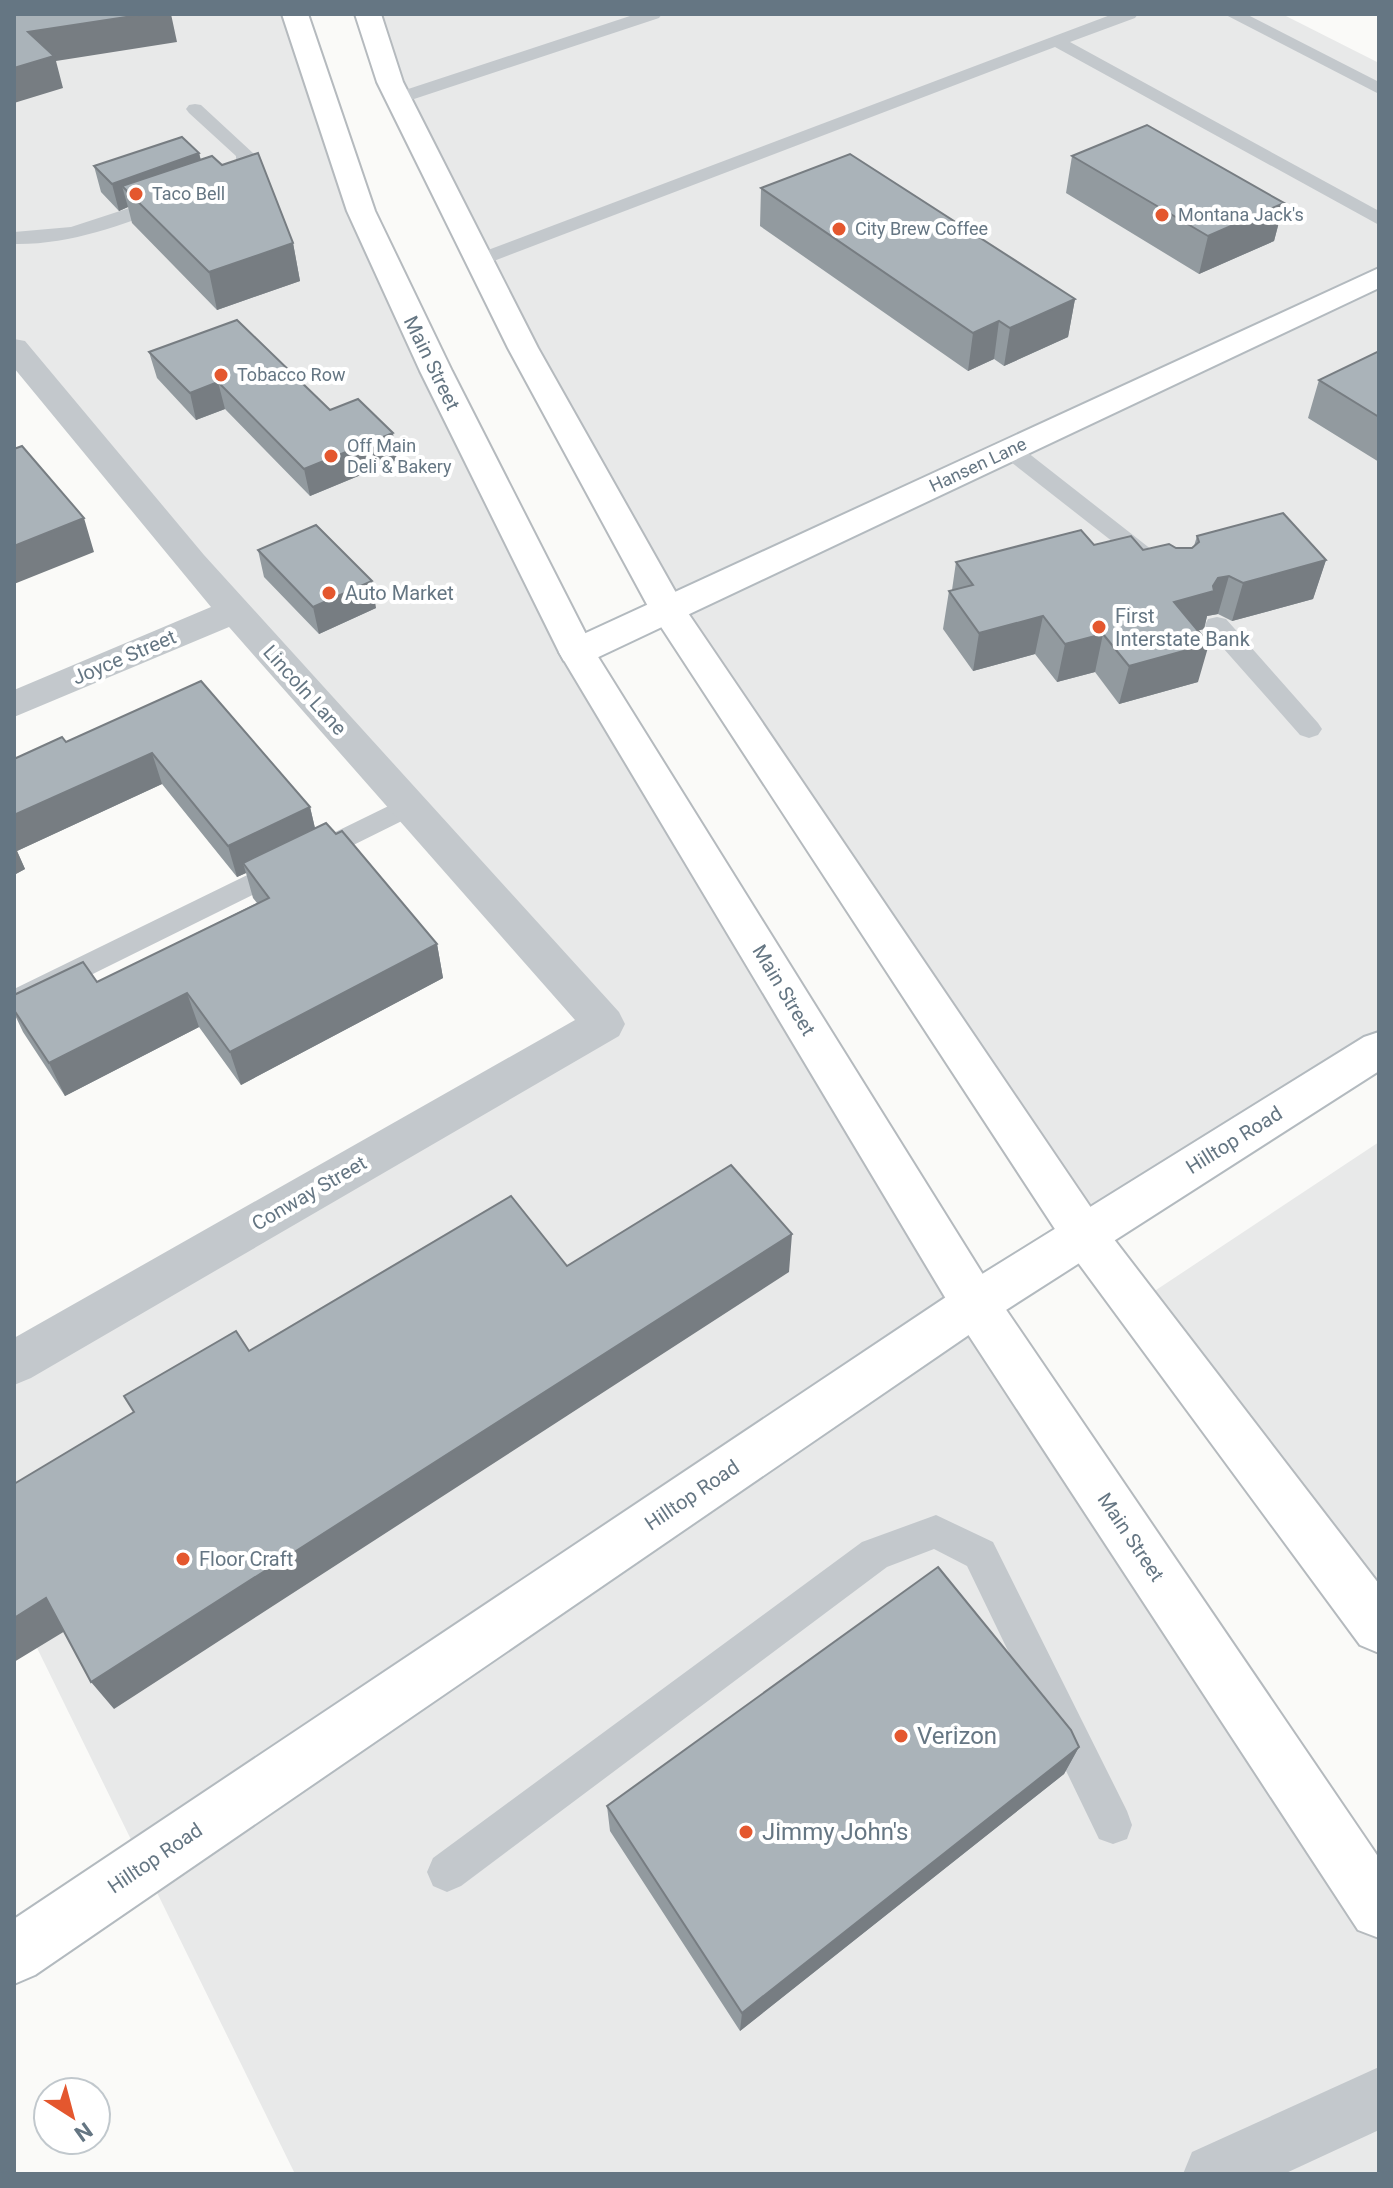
<svg xmlns="http://www.w3.org/2000/svg" width="1393" height="2188" font-family="Roboto,sans-serif">
	<style>
		.built { fill: #e8e9e9 }
		.lines { fill: none; stroke-linecap: round; stroke-linejoin: round }
		.secondary-casing { stroke: #b3babf; stroke-width: 4 }
		.primary-casing { stroke: #b5babe; stroke-width: 4 }
		.lane { fill: #c3c8cc; fill-rule: evenodd }
		.street { fill: #c3c8cc; fill-rule: evenodd }
		.secondary { fill: #fff; fill-rule: evenodd }
		.primary { fill: #fff; fill-rule: evenodd }
		.wall { fill: #929a9f }
		.shaded-wall { fill: #777d82 }
		.building { fill: #aab3b9; stroke: #777d82; stroke-width: 2 }
		.poi-dot { fill: #e4572e; stroke: #fff; stroke-width: 3 }
		.labels { text-anchor: middle; stroke-width: 8; stroke-linejoin: round; paint-order: stroke }
		.far-poi-label { font-size: 18px; fill: #657683; stroke: #fff; text-anchor: start }
		.far-street-label { font-size: 18px; fill: #657683; stroke: #fff }
		.street-label { font-size: 20px; fill: #657683; stroke: #fff }
		.poi-label { font-size: 20px; fill: #657683; stroke: #fff; text-anchor: start }
		.near-poi-label { font-size: 24px; fill: #657683; stroke: #fff; text-anchor: start }
	</style>
	<rect width="100%" height="100%" fill="#fafaf8"/>
	<path class="built" d="M14 14H295L362 211 577 652 1379 1909V2174H295L14 1601V1363L604 1024 14 362Z
		M370 14H1282L1379 63V1049L1084 1235 668 610 523 348Z
		M1379 1142V1627L1135 1304Z"/>
	<g class="lines">
		<g class="secondary-casing">
			<path id="secondary" d="M1379 268V288L590 661 577 664 564 661 559 652 564 643Z
				M1379 1032V1071L992 1319 35 1975 14 1984V1919L958 1289 1364 1037Z"/>
		</g>
		<g class="primary-casing">
			<path id="primary" d="M282 14H308L375 211 452 371 595 652 992 1289 1379 1858V1938L1358 1930 958 1319 559 652 420 371 347 211Z
				M355 14H381L403 82 538 348 684 607 1100 1221 1379 1584V1653L1360 1645 1068 1249 650 610 508 348 377 82Z"/>
		</g>
		<path class="lane" d="M636 14H662L659 18 405 102H393L390 98 393 94Z
			M1113 14H1138L1135 18 1070 42 1379 211V225L1055 47 486 264 479 266 469 260 472 256Z
			M1224 14H1246L1379 82V94Z
			M195 104 201 105 254 154 253 170 219 190 209 184 236 164V156L189 113 186 109 189 105Z
			M166 196 176 202 173 206C121 225 70 245 14 244V232L71 227Z
			M1010 443 1018 445 1161 557 1165 562 1161 567H1145L1002 455 999 450Z
			M1217 617 1226 619 1318 723 1322 729 1318 735 1309 738 1300 735 1208 631 1205 625 1208 619Z
			M409 796 418 799 422 806 418 813 14 1013V989Z
			M936 1515 993 1542 1127 1811 1132 1825 1127 1839 1113 1844 1099 1839 967 1566 934 1549 887 1567 461 1886 447 1892 433 1886 427 1872 433 1858 862 1542Z"/>
		<path class="street" d="M14 339 25 341 204 555 619 1012 625 1024 619 1036 31 1378 14 1385V1338L575 1020 229 627 14 717V690L211 607 14 368Z
			M1379 2067V2130L1284 2174H1183L1192 2152Z"/>
		<use href="#secondary" class="secondary"/>
		<use href="#primary" class="primary"/>
	</g>
	<path class="wall" d="M199 153 201 160 293 243 300 281 217 310 132 223 128 207 119 211 101 192 94 166Z
		M1072 156 1284 203 1274 241 1199 274 1066 193Z
		M761 188 1075 299 1068 337 1004 366 994 359 968 371 760 226Z
		M149 352 397 460 310 496 225 409 196 420 157 378Z
		M1379 353V462L1308 418 1319 380Z
		M1197 536 1326 560 1313 599 1232 621 1218 614 1207 616 1204 629 1198 630V682L1119 704 1095 672 1057 682 1035 654 973 671 943 629 949 591 952 590 956 562 1094 545 1143 550 1192 548 1194 546Z
		M258 550 376 608 319 634 264 577Z
		M201 681 310 807 315 828 437 944 443 978 241 1085 199 1027 65 1096 23 1032 14 1013V995L97 982 257 903 253 898 246 873 237 877 162 784 17 851 25 869 14 875V759L66 742Z
		M1079 1747 1064 1774 740 2031 610 1831 607 1806Z"/>
	<path class="shaded-wall" d="M146 14H171L177 42 56 61 63 88 14 103V68L28 32Z
		M199 153 205 179 122 186 128 207 119 211 112 184Z
		M1284 203 1274 241 1199 274 1208 236Z
		M293 243 300 281 217 310 209 272Z
		M1075 299 1068 337 1004 366 1010 328Z
		M999 321 994 359 968 371 973 333Z
		M218 382 225 409 196 420 190 393Z
		M393 433 397 460 310 496 304 469Z
		M84 518 94 552 14 584V546Z
		M1326 560 1313 599 1232 621 1243 583Z
		M1229 576 1218 614 1207 616 1204 629 1164 640 1174 602 1213 586 1218 578Z
		M372 581 376 608 319 634 313 607Z
		M1043 616 1035 654 973 671 979 633Z
		M1103 634 1095 672 1057 682 1065 644Z
		M1209 644 1198 682 1119 704 1129 666Z
		M152 753 162 784 17 851 25 869 14 875V815Z
		M310 807 317 837 243 863 246 873 237 877 228 846Z
		M437 944 443 978 241 1085 230 1052Z
		M187 993 199 1027 65 1096 49 1063Z
		M792 1234 789 1272 114 1709 91 1682Z
		M46 1598 70 1628 14 1662V1618Z
		M1079 1747 1064 1774 740 2031 742 2013Z"/>
	<path class="building" d="M14 14H146L28 32 54 56 14 68Z
		M1147 125 1284 203 1208 236 1072 156Z
		M182 137 199 153 112 184 94 166Z
		M258 153 293 243 209 272 122 186 212 156 222 165Z
		M850 154 1075 299 1010 328 999 321 973 333 761 188Z
		M237 320 330 410 358 399 393 433 304 469 218 382 190 393 149 352Z
		M1377 352 1379 353V417L1319 380Z
		M22 446 84 518 14 546V449Z
		M1283 513 1326 560 1243 583 1229 576 1218 578 1213 586 1214 591 1174 602 1209 644 1129 666 1103 634 1065 644 1043 616 979 633 949 591 973 585 956 562 1081 530 1094 545 1131 536 1143 550 1169 544 1176 548H1192L1199 542 1197 536Z
		M316 525 372 581 313 607 258 550Z
		M201 681 310 807 228 846 152 753 14 815V759L62 737 66 742Z
		M326 823 336 834 342 831 437 944 230 1052 187 993 49 1063 14 1010V995L83 962 97 982 269 898 243 863Z
		M731 1165 792 1234 91 1682 46 1598 14 1618V1484L134 1412 124 1396 236 1331 249 1351 511 1196 567 1266Z
		M938 1567 1071 1730 1079 1747 742 2013 607 1806Z"/>
	<g class="poi-dot">
		<circle cx="136" cy="194" r="8"/>
		<circle cx="1162" cy="215" r="8"/>
		<circle cx="839" cy="229" r="8"/>
		<circle cx="221" cy="375" r="8"/>
		<circle cx="331" cy="456" r="8"/>
		<circle cx="329" cy="593" r="8"/>
		<circle cx="1099" cy="627" r="8"/>
		<circle cx="183" cy="1559" r="8"/>
		<circle cx="901" cy="1736" r="8"/>
		<circle cx="746" cy="1832" r="8"/>
	</g>
	<g class="labels">
		<g class="far-poi-label">
			<text x="152" y="200">Taco Bell</text>
			<text x="1178" y="221">Montana Jack's</text>
			<text x="855" y="235">City Brew Coffee</text>
			<text x="237" y="381">Tobacco Row</text>
			<text x="347" y="452">Off Main<tspan x="347" dy="21">Deli &amp; Bakery</tspan></text>
		</g>
		<g class="far-street-label">
			<text transform="translate(978 465) rotate(-25)" y="6">Hansen Lane</text>
		</g>
		<g class="street-label">
			<text transform="translate(432 363) rotate(64)" y="7">Main Street</text>
			<text transform="translate(124 657) rotate(-23)" y="7">Joyce Street</text>
			<text transform="translate(305 690) rotate(48)" y="7">Lincoln Lane</text>
			<text transform="translate(784 990) rotate(59)" y="7">Main Street</text>
			<text transform="translate(1234 1140) rotate(-32)" y="7">Hilltop Road</text>
			<text transform="translate(309 1193) rotate(-30)" y="7">Conway Street</text>
			<text transform="translate(692 1495) rotate(-34)" y="7">Hilltop Road</text>
			<text transform="translate(1131 1537) rotate(56)" y="7">Main Street</text>
			<text transform="translate(155 1858) rotate(-34)" y="7">Hilltop Road</text>
		</g>
		<g class="poi-label">
			<text x="345" y="600">Auto Market</text>
			<text x="1115" y="623">First<tspan x="1115" dy="23">Interstate Bank</tspan></text>
			<text x="199" y="1566">Floor Craft</text>
		</g>
		<g class="near-poi-label">
			<text x="917" y="1744">Verizon</text>
			<text x="762" y="1840">Jimmy John's</text>
		</g>
	</g>
	<rect width="1393" height="2188" fill="none" stroke="#657683" stroke-width="32"/>
	<g transform="translate(72 2116) rotate(144)"><circle r="38" fill="#ffffff" stroke="#c1c8cd" stroke-width="2"/>
	<path d="M0-6L14 30L0 20L-14 30Z" fill="#e4572e"/>
	<text y="-12" font-size="22" font-weight="bold" text-anchor="middle" fill="#657683">N</text>
	</g>
</svg>
